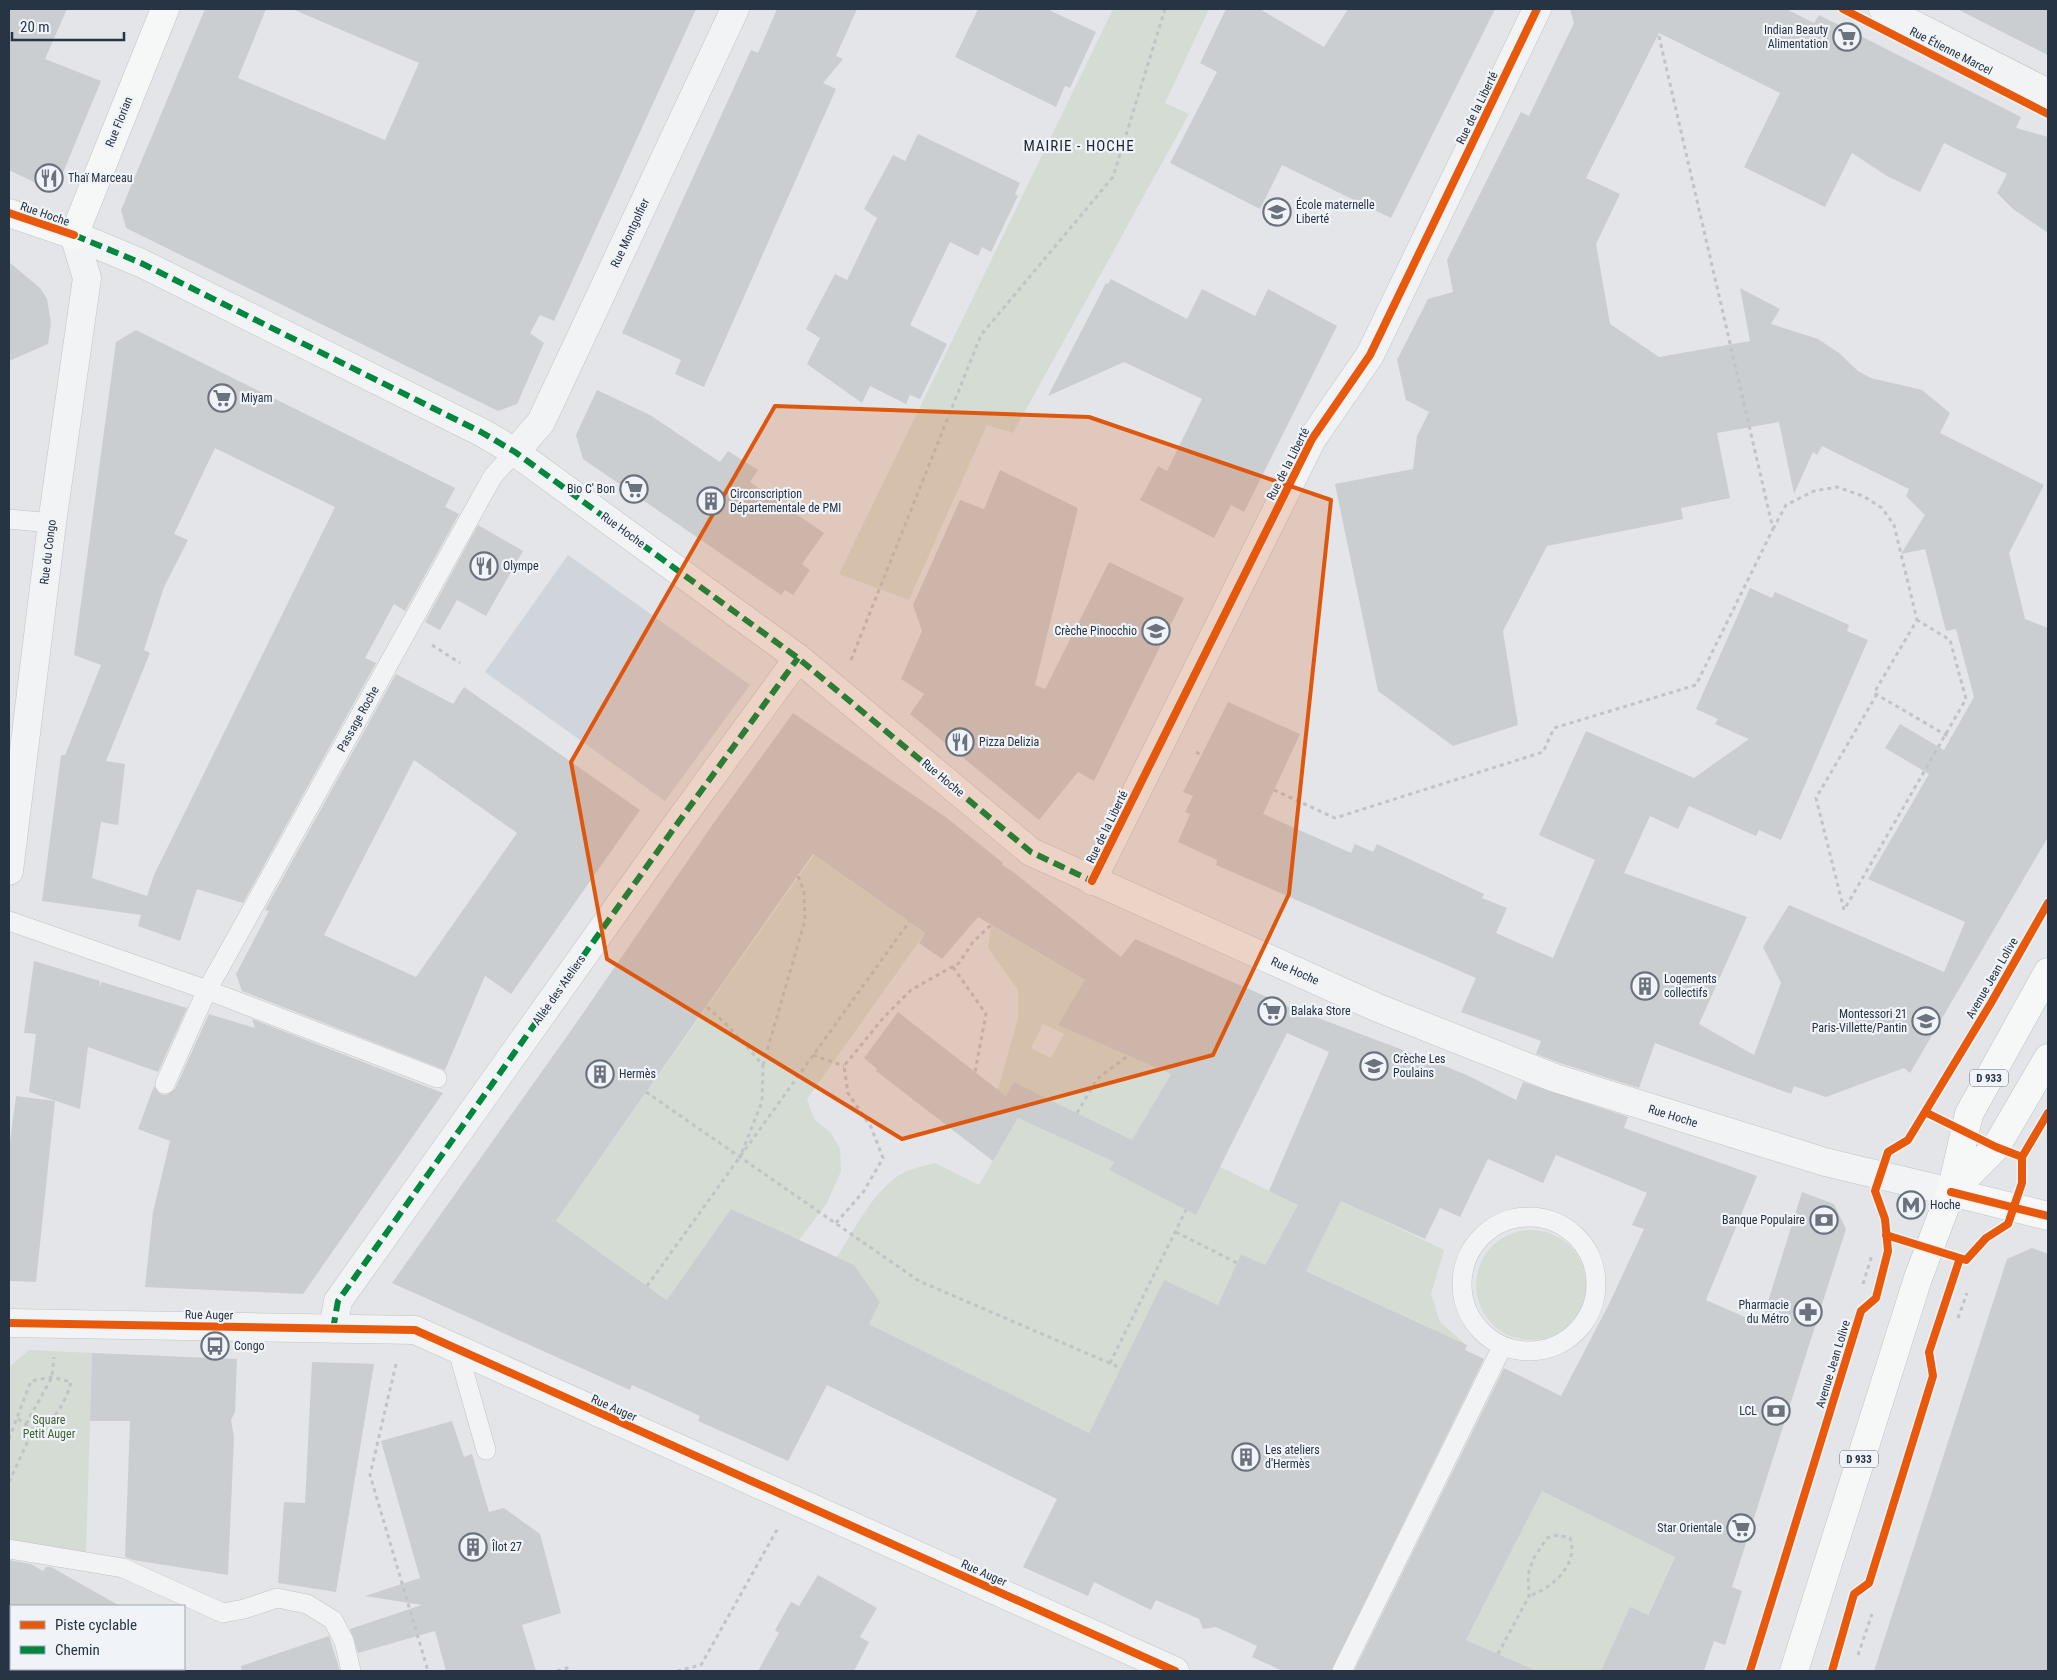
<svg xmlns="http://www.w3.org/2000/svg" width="2057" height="1680" font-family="'Roboto Condensed',sans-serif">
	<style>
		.built { fill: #d0d5dc }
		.green { fill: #d4dcd3; fill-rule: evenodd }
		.building { fill: #cbced1; fill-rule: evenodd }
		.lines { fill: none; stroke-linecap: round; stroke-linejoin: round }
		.lane-casing { stroke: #c1c3c6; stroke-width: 20 }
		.street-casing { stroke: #c1c3c6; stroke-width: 29 }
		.secondary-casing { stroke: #c1c3c6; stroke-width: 29 }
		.primary-casing { stroke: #bec2c6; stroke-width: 29 }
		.path { stroke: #c1c4c7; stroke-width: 3; stroke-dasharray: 4 4; stroke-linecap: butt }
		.lane { stroke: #f2f3f4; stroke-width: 19 }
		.street { stroke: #f2f3f4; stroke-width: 28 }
		.secondary { stroke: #f6f7f7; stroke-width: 28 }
		.primary { stroke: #f6f7f7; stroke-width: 28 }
		.quiet { stroke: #00873e; stroke-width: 6; stroke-dasharray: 12 6; stroke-linecap: butt }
		.cycleway-casing { stroke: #f0f4f8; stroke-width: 11 }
		.cycleway { stroke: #e8590c; stroke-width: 8 }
		.marked { fill: #de570f; fill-opacity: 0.2; stroke: #de570f; stroke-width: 4; stroke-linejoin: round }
		.labels { text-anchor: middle; stroke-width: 4.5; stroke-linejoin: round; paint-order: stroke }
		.shield { fill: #f0f4f8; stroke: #636e7a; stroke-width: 1 }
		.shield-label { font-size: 11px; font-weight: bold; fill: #273444 }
		.poi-label { font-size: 12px; fill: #273444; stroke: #f0f4f8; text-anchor: start }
		.street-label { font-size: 12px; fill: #273444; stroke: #f0f4f8 }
		.park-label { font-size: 12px; fill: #406133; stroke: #f0f4f8 }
		.quarter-label { font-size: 15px; letter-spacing: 1px; fill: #192534; stroke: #f0f4f8 }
	</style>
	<rect width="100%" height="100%" fill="#e3e5e8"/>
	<path class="built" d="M568 555 750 685 665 801 485 672Z"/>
	<path class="green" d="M1113 9H1209L1165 103 1189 114 1013 433 987 425 909 600 839 574Z
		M814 855 925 933 807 1099 814 1119 831 1133 840 1149 841 1171 827 1203 799 1240 685 1312 556 1221Z
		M991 925 1085 980 1171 1074 1132 1140 1033 1091 1023 1109 998 1090 1018 1018V990L988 948ZM1043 1024 1064 1034 1051 1058 1031 1048Z
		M1018 1118 1114 1162 1109 1170 1196 1214 1220 1167 1331 1221 1356 1170 1361 1210 1444 1250 1431 1294 1440 1322 1465 1344 1307 1271 1272 1253 1265 1265 1241 1254 1218 1305 1164 1281 1089 1433 869 1324 880 1302 854 1265 837 1257C854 1231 869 1198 895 1178 905 1170 922 1166 935 1163L979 1185Z
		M1476 1285a55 55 0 1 1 110 0a55 55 0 1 1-110 0Z
		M29 1350 92 1353 86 1553 9 1541V1367Z
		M1542 1491 1643 1541 1702 1499 1621 1671H1537L1466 1640Z"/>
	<path class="building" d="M9 9H67L45 59 101 81 60 180 44 187 9 170Z
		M205 9H266L238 78 385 140 419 63 292 9H696L554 321 540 315 530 333 544 343 517 404 498 411 126 228 121 210Z
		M777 9H857L836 56 843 59 823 83 836 89 704 387 675 374 681 360 622 333 751 50 758 53Z
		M978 9H1047L1096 32 1070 88 1065 86 1056 107 955 57Z
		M1226 9H1260L1324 47 1348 9H1495L1391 218 1282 165 1260 209 1170 163 1217 72 1200 63Z
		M1570 9H1786L1814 23 1819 15 2021 117 2016 128 2048 137V233L2013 209 1997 193 2007 174 1944 143 1920 192 1887 176 1852 153 1825 207 1744 167 1780 93 1659 33 1586 178 1620 194 1596 244 1610 324 1659 357 1750 341 1740 288 1780 309 1771 324 1818 339 1839 353 1858 371 1871 378 1922 390 1950 413 1940 433 2044 485 2009 553 2025 619 2048 628V837L1910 1073 1904 1068 1826 1097 1794 1086 1791 1094 1655 1043 1639 1088 1560 1063 1536 1054 1541 1041 1461 1012 1476 978 1216 865 1217 860 1178 842 1190 814 1185 812 1193 796 1183 792 1228 702 1300 734 1263 814 1351 853 1355 844 1373 852 1377 844 1484 894 1482 898 1507 908 1496 933 1553 958 1595 860 1539 835 1586 731 1694 778 1749 739 1715 724 1718 719 1696 709 1750 588 1772 598 1775 592 1849 625 1847 631 1868 640 1781 840 1759 830 1756 836 1689 806 1678 829 1650 816 1624 873 1747 917 1699 1024 1754 1055 1781 983 1763 947 1789 905 1944 972 1965 922 1868 879 1929 774 1885 748 1900 724 1944 750 1974 697 1956 629 1946 631 1925 549 1901 554 1925 515 1906 496 1909 489 1822 446 1817 455 1813 452 1794 494 1779 422 1717 433 1730 498 1681 508 1683 519 1547 546 1503 631 1518 725 1453 746 1378 691 1335 484 1413 469 1417 436 1429 412 1406 400 1397 360 1428 299 1453 292 1447 260 1521 112 1529 116 1574 23Z
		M1957 9H2048V55Z
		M918 134 1020 183 1015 194 1018 196 991 252 982 247 978 256 950 242 910 325 947 344 920 399 910 395 906 404 870 386 862 403 807 364 820 338 806 329 835 274 847 280 877 218 864 209 893 155 905 161Z
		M9 262 40 288 47 299 51 323 48 344 9 361Z
		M1111 279 1187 319 1202 289 1255 316 1268 289 1337 326 1244 512 1231 505 1214 538 1140 500 1158 466 1167 471 1202 399 1124 362 1048 396 1106 283 1108 284Z
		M136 330 455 488 445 507 459 514 405 611 394 604 365 658 376 663 243 903 197 889 180 941 138 926 141 915 42 901 61 755H65L101 665 74 655 116 342ZM215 448 335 507 154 875 147 896 92 878 101 822 118 825 125 764 106 761 150 653 144 650 164 587 188 540 174 534Z
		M597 390 650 415 720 462 728 451 758 470 750 482 824 533 802 564 810 570 793 595 785 590 781 595 583 459 576 435Z
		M1000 470 1078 508 1035 685 1045 689 1109 562 1184 598 1094 781 1078 772 1039 820 910 714 924 694 901 679 922 631 913 605 960 500 984 509Z
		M478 525 523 551 486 616 457 600 440 630 425 622Z
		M396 674 453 704 464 687 640 810 511 994 485 976 445 1070 242 991 236 974 269 911 265 910ZM414 760 517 833 416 977 324 935Z
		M793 713 947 818 1003 863 1002 865 1012 871 1121 957 1135 939 1292 1008 1408 1052 1429 1063 1430 1060 1469 1076 1516 1100 1523 1082 1628 1117 1624 1128 1757 1176 1706 1300 1761 1324 1802 1192 1834 1204 1846 1229 1732 1587 1742 1591 1725 1645 1714 1641 1704 1671H1601L1630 1607 1648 1615 1675 1557 1542 1491 1466 1640 1537 1671H1354L1504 1368 1561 1396 1608 1306 1644 1229 1632 1225 1647 1193 1556 1155 1543 1183 1488 1159 1460 1217 1440 1208 1425 1239 1341 1201 1306 1271 1467 1345 1465 1350 1484 1359 1331 1671H1283L1252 1657 1257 1646 1216 1627 1203 1629 1199 1619 1156 1600 1151 1610 1094 1582 1088 1596 1023 1567 1057 1499 827 1385 788 1461 698 1421 700 1416 632 1385 630 1390 392 1283 577 1022 715 821ZM813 854 925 933 919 943 942 959 978 917 1085 980 1058 1025 1171 1074 1132 1140 1014 1082 1006 1096 898 1012 864 1058 877 1069 876 1071 993 1161 1018 1118 1114 1162 1109 1170 1196 1215 1287 1033 1329 1052 1269 1191 1298 1205 1265 1265 1241 1254 1218 1305 1164 1280 1089 1433 869 1324 880 1302 854 1265 731 1209 667 1300 556 1221Z
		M34 961 100 981 99 987 102 982 187 1008 158 1072 88 1047 80 1109 29 1092 36 1034 24 1033Z
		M209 1014 255 1028 252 1019 443 1093 303 1294 145 1287 153 1212 170 1141 138 1129 154 1086 160 1094 166 1095 175 1089Z
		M16 1096 55 1101 36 1282 9 1281V1149Z
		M2032 1248 2048 1254V1671H1874L2007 1259Z
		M92 1353 237 1359 235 1412 231 1420 234 1437 228 1575 133 1560 125 1557 130 1421H90Z
		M312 1362 374 1364 336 1592 278 1583 284 1502 305 1503Z
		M452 1421 464 1457 472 1454 489 1512 504 1508 540 1534 561 1613 522 1625 536 1671H446L435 1631 358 1653 350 1629 422 1605 365 1596 420 1578 381 1441Z
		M9 1560 31 1564 43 1571 46 1567H51L120 1606H9Z
		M818 1575 877 1608 860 1637 869 1642 854 1671H758L779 1633 775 1630 791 1602 799 1606Z
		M329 1636 340 1671H242L241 1666Z"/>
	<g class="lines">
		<g class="lane-casing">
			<path id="lane" d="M9 519 52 523
				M9 921 207 990 437 1078
				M165 1084 207 990 224 960 493 476 515 452
				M1462 1284a67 67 0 1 1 134 0a67 67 0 1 1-134 0Z
				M458 1351 486 1450
				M9 1549 123 1568 223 1613 244 1609 277 1598 307 1604 333 1620 344 1641 351 1671
				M1342 1671 1502 1347"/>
		</g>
		<g class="street-casing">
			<path id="street" d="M1883 9 2048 93
				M74 235 141 263 481 432 515 452 798 658 1031 852 1378 1008 1555 1078 1825 1162 1951 1192
				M515 452 541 422 735 9
				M9 871 52 523 87 278 74 235
				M1092 881 1312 439 1370 355 1537 9
				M9 1323 415 1330 1175 1671
				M333 1329 338 1301 672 831 798 658"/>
		</g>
		<g class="secondary-casing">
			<path id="secondary" d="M9 213 74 235 165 9
				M1951 1192 2048 1216"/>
		</g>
		<g class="primary-casing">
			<path id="primary" d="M1951 1192 1996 1147 2048 1058
				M1794 1671 1918 1278 1951 1192 1969 1114 2048 972"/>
		</g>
		<path class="path" d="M1773 529 1786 505 1814 491 1837 487 1863 496 1882 508 1894 525 1917 620 1874 693 1951 738
			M432 645 460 663
			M851 660 981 335 1113 177 1165 9
			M1877 694 1816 798 1844 910 1966 699 1950 640 1917 620
			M1196 752 1201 755
			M1274 790 1335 818 1543 752 1554 728 1696 685 1773 529 1658 32
			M953 967 986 1014 975 1072
			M707 1007 725 1023 763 1065 762 1102 742 1152
			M813 1055 844 1066
			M763 1065 805 920 804 891 798 876
			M646 1092 919 1281 1121 1368
			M1077 1113 1097 1079 1129 1055
			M836 1223 864 1191 883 1158 871 1127 848 1093 844 1066 884 1017 911 990 959 963 973 942 991 925
			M1176 1232 1237 1263
			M1863 1284 1872 1255
			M647 1286 909 922
			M1958 1318 1967 1293
			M1110 1363 1186 1210
			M396 1364 370 1475 428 1671
			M26 1424 52 1377 54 1357
			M9 1439 31 1381 52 1377 71 1382C66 1401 54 1425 33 1430
			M9 1482 33 1430 17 1418
			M1498 1654 1529 1596 1528 1575 1533 1559 1547 1538 1558 1535 1570 1538C1579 1564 1553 1588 1529 1596
			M1858 1655 1872 1614
			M557 1671 567 1668V1671
			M677 1671 701 1665 778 1528"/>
		<use href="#lane" class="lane"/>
		<use href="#street" class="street"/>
		<use href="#secondary" class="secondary"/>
		<use href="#primary" class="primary"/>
		<path class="quiet" d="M74 235 141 263 481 432 515 452 798 658 1031 852 1092 881
			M333 1329 338 1301 672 831 798 658"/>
		<g class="cycleway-casing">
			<path id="cycleway" d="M1843 9 2048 114
				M9 213 74 235
				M1092 881 1312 439 1370 355 1537 9
				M1925 1112 1996 1147 2022 1157
				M1951 1192 2048 1216
				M1886 1235 1966 1260 1986 1238 2008 1224 2022 1183V1157L2048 1113
				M9 1323 415 1330 1175 1671
				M1750 1671 1861 1311 1876 1298 1888 1251 1885 1219 1875 1191 1888 1152 1908 1140 1991 1003 2048 903
				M1832 1671 1854 1594 1869 1583 1933 1376 1929 1352 1960 1258"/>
		</g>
		<use href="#cycleway" class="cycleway"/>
	</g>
	<path class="marked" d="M775 406 1089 417 1331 500 1289 894 1213 1055 902 1139 607 959 571 762Z"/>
	<defs>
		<g id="supermarket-ring" transform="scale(1.4375)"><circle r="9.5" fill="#f0f4f8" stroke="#69727d" stroke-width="1.5"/><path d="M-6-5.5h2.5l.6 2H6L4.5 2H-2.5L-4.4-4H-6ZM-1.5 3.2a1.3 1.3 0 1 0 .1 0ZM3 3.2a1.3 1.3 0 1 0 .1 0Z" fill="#69727d"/></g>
		<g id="restaurant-ring" transform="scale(1.4375)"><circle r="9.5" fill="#f0f4f8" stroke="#69727d" stroke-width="1.5"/><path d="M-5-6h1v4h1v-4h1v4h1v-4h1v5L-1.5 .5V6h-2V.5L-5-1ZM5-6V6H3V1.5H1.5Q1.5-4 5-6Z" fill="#69727d"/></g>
		<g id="school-ring" transform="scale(1.4375)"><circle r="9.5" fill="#f0f4f8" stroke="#69727d" stroke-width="1.5"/><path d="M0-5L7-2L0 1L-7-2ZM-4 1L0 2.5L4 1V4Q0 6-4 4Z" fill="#69727d"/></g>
		<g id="building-ring" transform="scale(1.4375)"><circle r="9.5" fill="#f0f4f8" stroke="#69727d" stroke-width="1.5"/><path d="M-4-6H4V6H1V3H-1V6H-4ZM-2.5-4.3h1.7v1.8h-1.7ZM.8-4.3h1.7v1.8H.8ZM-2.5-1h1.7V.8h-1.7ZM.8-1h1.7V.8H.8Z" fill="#69727d"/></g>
		<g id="metro-ring" transform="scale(1.4375)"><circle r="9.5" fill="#f0f4f8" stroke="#69727d" stroke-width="1.5"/><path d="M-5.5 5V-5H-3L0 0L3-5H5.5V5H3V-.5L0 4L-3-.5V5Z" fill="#69727d"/></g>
		<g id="bank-ring" transform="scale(1.4375)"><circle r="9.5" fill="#f0f4f8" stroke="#69727d" stroke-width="1.5"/><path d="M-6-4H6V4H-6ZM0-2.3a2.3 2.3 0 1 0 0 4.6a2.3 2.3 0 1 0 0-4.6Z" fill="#69727d"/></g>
		<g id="pharmacy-ring" transform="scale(1.4375)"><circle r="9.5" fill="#f0f4f8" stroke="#69727d" stroke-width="1.5"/><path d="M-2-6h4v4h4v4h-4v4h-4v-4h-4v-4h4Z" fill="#69727d"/></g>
		<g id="bus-ring" transform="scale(1.4375)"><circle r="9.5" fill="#f0f4f8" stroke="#69727d" stroke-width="1.5"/><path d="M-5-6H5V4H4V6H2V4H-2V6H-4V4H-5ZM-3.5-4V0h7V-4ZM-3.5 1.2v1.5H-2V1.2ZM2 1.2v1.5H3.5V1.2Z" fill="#69727d"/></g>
	</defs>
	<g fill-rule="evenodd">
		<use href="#supermarket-ring" x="1847" y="37"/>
		<use href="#restaurant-ring" x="49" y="178"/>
		<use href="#school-ring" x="1277" y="212"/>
		<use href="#supermarket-ring" x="222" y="398"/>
		<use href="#supermarket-ring" x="634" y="489"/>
		<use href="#building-ring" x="711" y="501"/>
		<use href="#restaurant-ring" x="484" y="566"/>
		<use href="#school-ring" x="1156" y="631"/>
		<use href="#restaurant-ring" x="960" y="742"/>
		<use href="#building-ring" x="1645" y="986"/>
		<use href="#supermarket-ring" x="1272" y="1011"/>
		<use href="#school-ring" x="1926" y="1021"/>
		<use href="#school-ring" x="1374" y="1066"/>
		<use href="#building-ring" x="600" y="1074"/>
		<use href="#metro-ring" x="1911" y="1205"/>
		<use href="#bank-ring" x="1824" y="1220"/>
		<use href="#pharmacy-ring" x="1808" y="1312"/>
		<use href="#bus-ring" x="215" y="1346"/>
		<use href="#bank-ring" x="1776" y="1411"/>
		<use href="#building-ring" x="1246" y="1457"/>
		<use href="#supermarket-ring" x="1741" y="1528"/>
		<use href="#building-ring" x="473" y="1547"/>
	</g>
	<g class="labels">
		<g class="shield">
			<rect x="1970" y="1069.5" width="38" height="17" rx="4"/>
			<rect x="1840" y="1450.5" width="38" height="17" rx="4"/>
		</g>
		<g class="shield-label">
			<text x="1989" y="1082">D 933</text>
			<text x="1859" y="1463">D 933</text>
		</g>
		<g class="poi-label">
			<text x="1828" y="34" text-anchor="end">Indian Beauty<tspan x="1828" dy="14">Alimentation</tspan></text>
			<text x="68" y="182">Thaï Marceau</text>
			<text x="1296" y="209">École maternelle<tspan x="1296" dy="14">Liberté</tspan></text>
			<text x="241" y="402">Miyam</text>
			<text x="615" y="493" text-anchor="end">Bio C' Bon</text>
			<text x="730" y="498">Circonscription<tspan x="730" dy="14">Départementale de PMI</tspan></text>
			<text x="503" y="570">Olympe</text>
			<text x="1137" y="635" text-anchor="end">Crèche Pinocchio</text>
			<text x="979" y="746">Pizza Delizia</text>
			<text x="1664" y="983">Logements<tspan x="1664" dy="14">collectifs</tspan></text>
			<text x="1291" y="1015">Balaka Store</text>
			<text x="1907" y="1018" text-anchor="end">Montessori 21<tspan x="1907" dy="14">Paris-Villette/Pantin</tspan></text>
			<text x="1393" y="1063">Crèche Les<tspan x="1393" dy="14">Poulains</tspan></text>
			<text x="619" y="1078">Hermès</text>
			<text x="1930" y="1209">Hoche</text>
			<text x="1805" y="1224" text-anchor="end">Banque Populaire</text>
			<text x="1789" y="1309" text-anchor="end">Pharmacie<tspan x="1789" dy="14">du Métro</tspan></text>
			<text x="234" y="1350">Congo</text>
			<text x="1757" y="1415" text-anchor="end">LCL</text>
			<text x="1265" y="1454">Les ateliers<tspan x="1265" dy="14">d'Hermès</tspan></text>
			<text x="1722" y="1532" text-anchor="end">Star Orientale</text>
			<text x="492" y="1551">Îlot 27</text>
		</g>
		<g class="street-label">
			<text transform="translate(1951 51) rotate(27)" y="4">Rue Étienne Marcel</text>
			<text transform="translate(1477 108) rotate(-64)" y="4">Rue de la Liberté</text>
			<text transform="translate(119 122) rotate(-68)" y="4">Rue Florian</text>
			<text transform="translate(45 214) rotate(19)" y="4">Rue Hoche</text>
			<text transform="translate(630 233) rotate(-65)" y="4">Rue Montgolfier</text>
			<text transform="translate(1288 464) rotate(-63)" y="4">Rue de la Liberté</text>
			<text transform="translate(623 530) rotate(36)" y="4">Rue Hoche</text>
			<text transform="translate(48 552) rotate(-83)" y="4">Rue du Congo</text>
			<text transform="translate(358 719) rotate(-61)" y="4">Passage Roche</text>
			<text transform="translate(943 778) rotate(40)" y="4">Rue Hoche</text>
			<text transform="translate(1107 827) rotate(-64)" y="4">Rue de la Liberté</text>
			<text transform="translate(1295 971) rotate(24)" y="4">Rue Hoche</text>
			<text transform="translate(1992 978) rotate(-60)" y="4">Avenue Jean Lolive</text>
			<text transform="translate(559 990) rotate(-55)" y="4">Allée des Ateliers</text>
			<text transform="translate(1673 1116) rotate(17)" y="4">Rue Hoche</text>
			<text transform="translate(209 1315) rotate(1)" y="4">Rue Auger</text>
			<text transform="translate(1833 1364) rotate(-73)" y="4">Avenue Jean Lolive</text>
			<text transform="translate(614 1408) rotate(24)" y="4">Rue Auger</text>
			<text transform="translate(984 1573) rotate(24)" y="4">Rue Auger</text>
		</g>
		<g class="park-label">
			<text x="49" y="1424">Square<tspan x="49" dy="14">Petit Auger</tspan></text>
		</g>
		<g class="quarter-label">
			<text x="1079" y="151">MAIRIE - HOCHE</text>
		</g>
	</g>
	<rect width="2057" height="1680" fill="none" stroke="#273444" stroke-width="20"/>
	<rect x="10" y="1605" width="175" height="65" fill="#f0f4f8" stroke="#a0a7b0"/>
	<rect x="20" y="1621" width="25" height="8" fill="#e8590c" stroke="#a0a7b0"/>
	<text x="55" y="1630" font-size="15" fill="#273444">Piste cyclable</text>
	<rect x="20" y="1646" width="25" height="8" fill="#00873e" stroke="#a0a7b0"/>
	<text x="55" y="1655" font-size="15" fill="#273444">Chemin</text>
	<path d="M12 32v8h112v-8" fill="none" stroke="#273444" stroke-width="2.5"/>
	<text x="20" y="32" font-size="15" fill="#273444" stroke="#f0f4f8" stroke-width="4" paint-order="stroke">20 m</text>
</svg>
